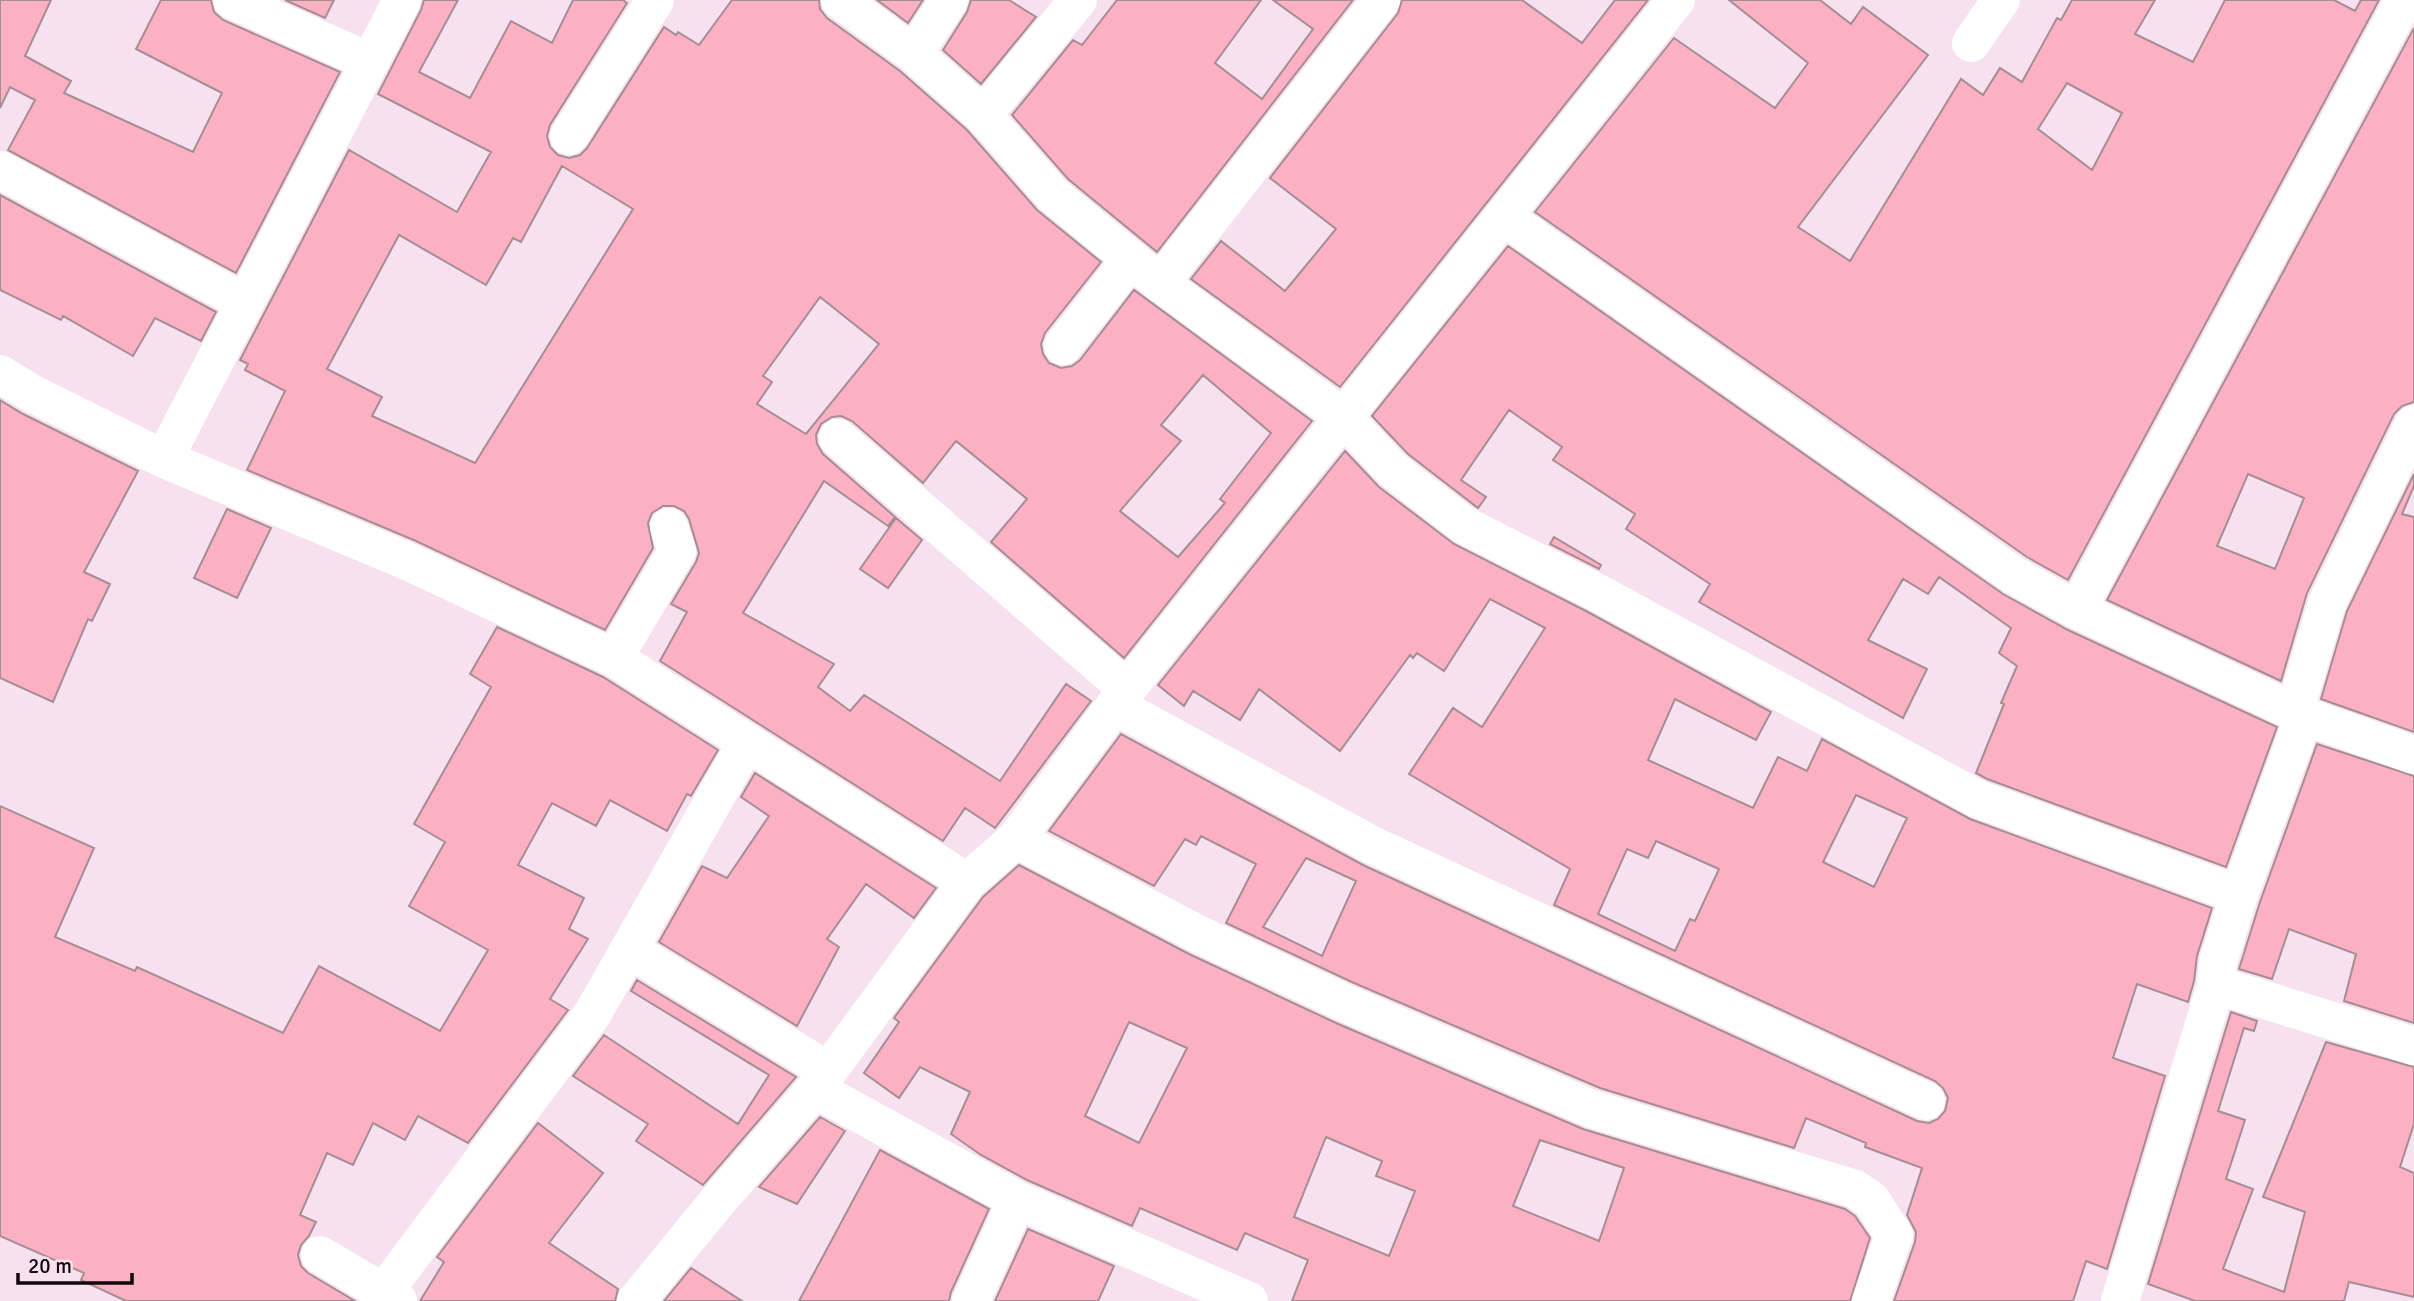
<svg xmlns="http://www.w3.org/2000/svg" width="2414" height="1301" font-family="Signika,sans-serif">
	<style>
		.building { fill: #fcb0c3; stroke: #a68d93; stroke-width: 2; fill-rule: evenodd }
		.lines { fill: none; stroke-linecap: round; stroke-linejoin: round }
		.minor { stroke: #fff; stroke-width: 38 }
	</style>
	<rect width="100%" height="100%" fill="#f7e0f0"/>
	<path class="building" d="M0 0H51L25 56 71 81 64 93 193 152 222 93 136 49 161 0H211L214 12 223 20 340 72 236 273 8 150 35 100 10 87 0 108Z
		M285 0H334L325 18Z
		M424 0H458L419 72 470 98 511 21 552 43 573 0H623L627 3 550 125 547 136 550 147 558 155 569 158 580 155 587 148 664 27 676 35 678 32 699 45 732 0H819L820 9 827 18 900 71 967 130 1037 210 1101 262 1045 333 1041 344 1043 354 1049 363 1061 368 1072 366 1080 360 1134 290 1312 421 1124 658 991 542 1027 499 956 441 923 483 852 421 841 416 832 417 821 424 816 435 817 444 823 454 895 517 888 526 824 481 743 613 834 664 818 687 850 711 864 695 1000 781 1066 684 1091 701 995 828 965 808 943 841 660 661 687 612 671 604 696 562 699 553 689 519 684 511 674 506H663L652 513 648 523 653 548 605 630 416 541 247 470 285 391 245 370 248 364 240 360 349 150 457 212 491 152 378 94 421 10ZM562 166 633 209 475 463 372 416 382 397 327 369 399 235 486 285 513 238 521 242ZM820 297 879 344 806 434 757 404 772 382 763 376ZM1203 375 1271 433 1220 499 1225 503 1178 557 1120 511 1181 441 1161 425Z
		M877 0H923L908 23Z
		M971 0H1009L1036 17 981 84 943 50 967 12Z
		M1117 0H1261L1215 63 1262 99 1313 29 1273 0H1353L1157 252 1068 179 1012 115 1073 40 1082 45Z
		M1402 0H1522L1582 43 1615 0H1648L1340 387 1191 279 1221 241 1285 291 1336 229 1270 178 1398 13Z
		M1729 0H1820L1851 24 1863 7 1928 55 1798 227 1850 261 1961 79 1983 95 2000 68 2022 82 2057 18 2061 20 2072 0H2155L2135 34 2193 62 2225 0H2334L2355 11 2361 0H2379L2068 580 2027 557 1535 212 1674 38 1775 108 1808 63ZM2067 83 2122 113 2092 170 2038 129Z
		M2414 28V402L2402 406 2394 414 2307 593 2281 681 2107 600ZM2248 474 2304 498 2275 569 2217 546Z
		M0 195 216 312 201 341 155 318 133 356 63 316 61 320 0 290Z
		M1508 246 2003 594 2068 630 2277 727 2226 867 1987 779 1976 773 2004 704 2001 703 2017 666 1999 653 2011 628 1939 577 1928 594 1903 579 1868 640 1927 669 1903 718 1699 602 1710 584 1626 529 1635 514 1553 460 1562 447 1509 410 1461 480 1486 497 1478 508 1408 454 1372 416Z
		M0 400 23 414 138 471 84 572 110 584 92 621 88 619 53 702 0 678Z
		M1345 451 1379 487 1454 544 1586 611 1771 712 1756 740 1675 699 1648 760 1753 808 1778 757 1807 771 1822 739 1970 819 2212 908 2197 956 2194 981 2188 1002 2137 984 2113 1058 2165 1076 2107 1269 2086 1261 2073 1301H1894L1915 1242 1916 1232 1907 1215 1922 1168 1865 1147 1866 1143 1806 1118 1794 1148 1600 1088 1354 983 1226 923 1256 864 1201 836 1196 845 1185 839 1154 886 1049 831 1121 734 1363 865 1917 1121 1929 1123 1938 1119 1945 1111 1948 1098 1943 1088 1935 1081 1554 905 1570 869 1409 774 1453 708 1482 727 1545 628 1490 599 1444 671 1417 653 1413 658 1410 655 1340 751 1259 689 1240 720 1193 691 1184 706 1158 685ZM1856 795 1907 818 1874 887 1823 862ZM1656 841 1719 869 1695 921 1690 919 1675 951 1598 914 1627 849 1648 858ZM1306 858 1356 881 1322 956 1263 927Z
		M2414 474V486L2402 514 2414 517V732L2321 699 2347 611Z
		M227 509 271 528 237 598 194 578Z
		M896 518 922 540 888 588 860 569Z
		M1554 537 1601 565 1599 569 1550 544Z
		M497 627 603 677 718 750 691 796 687 794 667 831 610 800 596 826 552 803 518 865 584 898 569 929 588 939 550 999 568 1010 468 1143 418 1116 405 1140 373 1123 353 1165 327 1153 300 1215 316 1222 309 1236 301 1245 298 1255 301 1266 308 1273 355 1301H126L81 1280 84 1273 0 1236V806L94 848 55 937 135 971 137 967 283 1033 319 966 440 1031 488 950 409 906 445 842 414 824 491 687 470 674Z
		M2317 744 2414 776V1023L2344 1001 2356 954 2289 929 2272 979 2239 969 2260 902Z
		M755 773 936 888 914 918 866 884 827 939 839 947 797 1026 659 942 702 866 727 878 769 816 741 797Z
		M1019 865 1189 954 1336 1023 1583 1129 1845 1209 1855 1216 1870 1238 1850 1301H1292L1308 1260 1245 1233 1237 1250 1140 1208 1132 1226 1027 1180 981 1155 951 1134 970 1092 920 1067 899 1098 864 1073 899 1022 894 1018 983 897ZM1129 1022 1187 1048 1139 1143 1085 1116ZM1326 1137 1382 1161 1376 1176 1415 1191 1389 1256 1294 1217ZM1540 1140 1624 1168 1599 1241 1513 1206Z
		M637 980 796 1077 703 1185 636 1141 648 1124 573 1076 604 1035 738 1124 769 1075 631 991Z
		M2231 1012 2257 1021 2254 1031 2244 1028 2218 1111 2245 1120 2226 1179 2253 1189 2223 1269 2284 1292 2305 1212 2263 1197 2326 1042 2414 1067V1124L2400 1167 2414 1173V1297L2349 1282 2344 1301H2195L2148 1284Z
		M820 1117 845 1131 797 1204 759 1187Z
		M538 1123 603 1173 549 1243 618 1289 615 1301H420L444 1262 437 1257Z
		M880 1150 989 1209 951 1292 949 1301H799Z
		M1028 1229 1114 1266 1098 1301H995Z
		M691 1268 742 1301H664Z"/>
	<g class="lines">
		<path class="minor" d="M232 0 370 62
			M840 0 914 54 983 115 1053 195 1160 283 1342 416 1393 470 1464 525 1596 592 1978 799 2239 895
			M1971 43 2001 0
			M914 54 949 0
			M983 115 1078 0
			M569 136 655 0
			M0 170 244 302
			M1504 217 2015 576 2077 610 2304 716 2414 755
			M1160 283 1381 0
			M1063 346 1131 259
			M0 374 33 394 164 459 407 561 614 658 967 882
			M838 438 1127 689
			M164 459 402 0
			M2077 610 2404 0
			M614 658 677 551 669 527
			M1116 706 1372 845 1926 1101
			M2295 710 2327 603 2414 424
			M1016 839 1198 934 1345 1003 1592 1109 1855 1189 1871 1200 1894 1235 1871 1301
			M630 950 827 1070
			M2216 985 2414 1046
			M815 1089 1017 1200 1249 1301
			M320 1255 398 1301
			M384 1292 593 1013 747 742
			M636 1301 717 1202 815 1089 967 882 1016 839 1127 689 1676 0
			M971 1301 1017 1200
			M2120 1301 2216 985 2218 962 2239 895 2304 716"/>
	</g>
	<path d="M18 1273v10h114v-10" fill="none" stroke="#10090e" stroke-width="3.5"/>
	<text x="28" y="1273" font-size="21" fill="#10090e" stroke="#f7e0f0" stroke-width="5" paint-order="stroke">20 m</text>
</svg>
